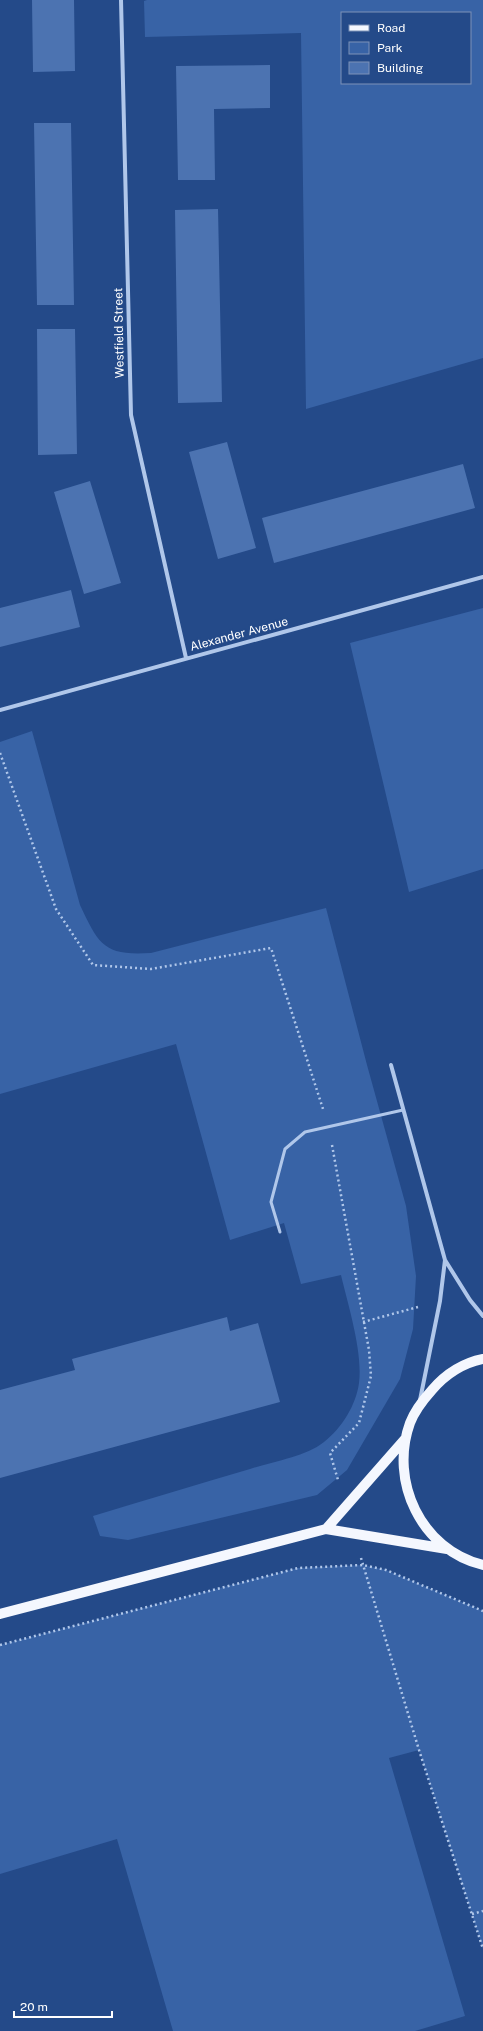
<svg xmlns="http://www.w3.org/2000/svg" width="483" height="2031" font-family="'Public Sans',sans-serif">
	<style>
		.green { fill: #3863a6; fill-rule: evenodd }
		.building { fill: #4c73b1 }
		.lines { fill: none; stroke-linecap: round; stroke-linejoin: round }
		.path { stroke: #b0c7ea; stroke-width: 2.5; stroke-dasharray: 2 3; stroke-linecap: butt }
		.lane { stroke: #b0c7ea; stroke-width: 3 }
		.street { stroke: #b0c7ea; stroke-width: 4 }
		.primary { stroke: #f4f7fe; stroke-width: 10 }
		.labels { text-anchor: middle; stroke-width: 4; stroke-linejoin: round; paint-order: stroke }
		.street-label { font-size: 12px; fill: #fff; stroke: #244a89 }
	</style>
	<rect width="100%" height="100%" fill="#244a89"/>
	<path class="green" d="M147 0H483V358L306 409 301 33 145 37 144 1ZM342 13H470V83H342Z
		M483 608V869L409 892 350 643Z
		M32 731 80 905C99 945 104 956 151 953L326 908 367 1065 406 1206 416 1276 413 1329 400 1379 347 1470 317 1495 128 1540 100 1536 93 1516C146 1500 198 1484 250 1469 274 1461 305 1457 324 1442 342 1428 356 1405 359 1383 363 1352 348 1305 341 1275L301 1284 284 1223 230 1240 176 1044 0 1094V742Z
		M363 1565 386 1570 483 1611V1949L419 1750 389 1758 465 2016 415 2031H173L117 1839 0 1874V1645L298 1568Z"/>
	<path class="building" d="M32 0H74L75 71 33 72Z
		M270 65V108L214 109 215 180H178L176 66Z
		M34 123H71L74 305H37Z
		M218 209 222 402 178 403 175 210Z
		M37 329H75L77 454 38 455Z
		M227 442 256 548 218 559 189 452Z
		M463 464 475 508 274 563 262 518Z
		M90 481 121 583 84 594 54 492Z
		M71 590 80 627 0 647V608Z
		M227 1317 230 1331 258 1323 280 1402 0 1478V1390L75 1370 72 1359Z"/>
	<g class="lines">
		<path class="path" d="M0 753 56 909 93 965 151 969 271 948 323 1109
			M332 1145 369 1350 371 1376 359 1423 330 1453 338 1480
			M363 1322 418 1307
			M361 1558 419 1750 483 1949
			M0 1645 298 1568 363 1565 386 1570 483 1611
			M472 1914 483 1911"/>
		<path class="lane" d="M280 1232 271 1202 285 1149 305 1132 403 1110"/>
		<path class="street" d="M121 0 131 415 186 658
			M0 710 483 577
			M391 1065 445 1260
			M420 1400 440 1301 445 1260 470 1300 483 1316"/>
		<path class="primary" d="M483 1359C463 1363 445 1375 432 1390 423 1400 415 1410 410 1423 389 1481 421 1550 483 1565
			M326 1529 405 1439
			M0 1614 326 1529 447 1549"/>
	</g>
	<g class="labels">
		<g class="street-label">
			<text transform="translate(119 333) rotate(-91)" y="4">Westfield Street</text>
			<text transform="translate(239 634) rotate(-15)" y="4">Alexander Avenue</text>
		</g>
	</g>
	<rect x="341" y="12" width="130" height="72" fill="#244a89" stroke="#7c92b8"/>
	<rect x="349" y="25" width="20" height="6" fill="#f4f7fe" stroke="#7c92b8"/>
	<text x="377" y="32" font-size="12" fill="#ffffff">Road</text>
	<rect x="349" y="42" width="20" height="12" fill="#3863a6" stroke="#7c92b8"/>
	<text x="377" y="52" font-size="12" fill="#ffffff">Park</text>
	<rect x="349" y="62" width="20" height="12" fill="#4c73b1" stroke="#7c92b8"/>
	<text x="377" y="72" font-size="12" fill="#ffffff">Building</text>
	<path d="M14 2011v6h98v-6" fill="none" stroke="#ffffff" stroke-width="2"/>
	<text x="20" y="2011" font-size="12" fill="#ffffff" stroke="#244a89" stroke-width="3" paint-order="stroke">20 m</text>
</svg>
